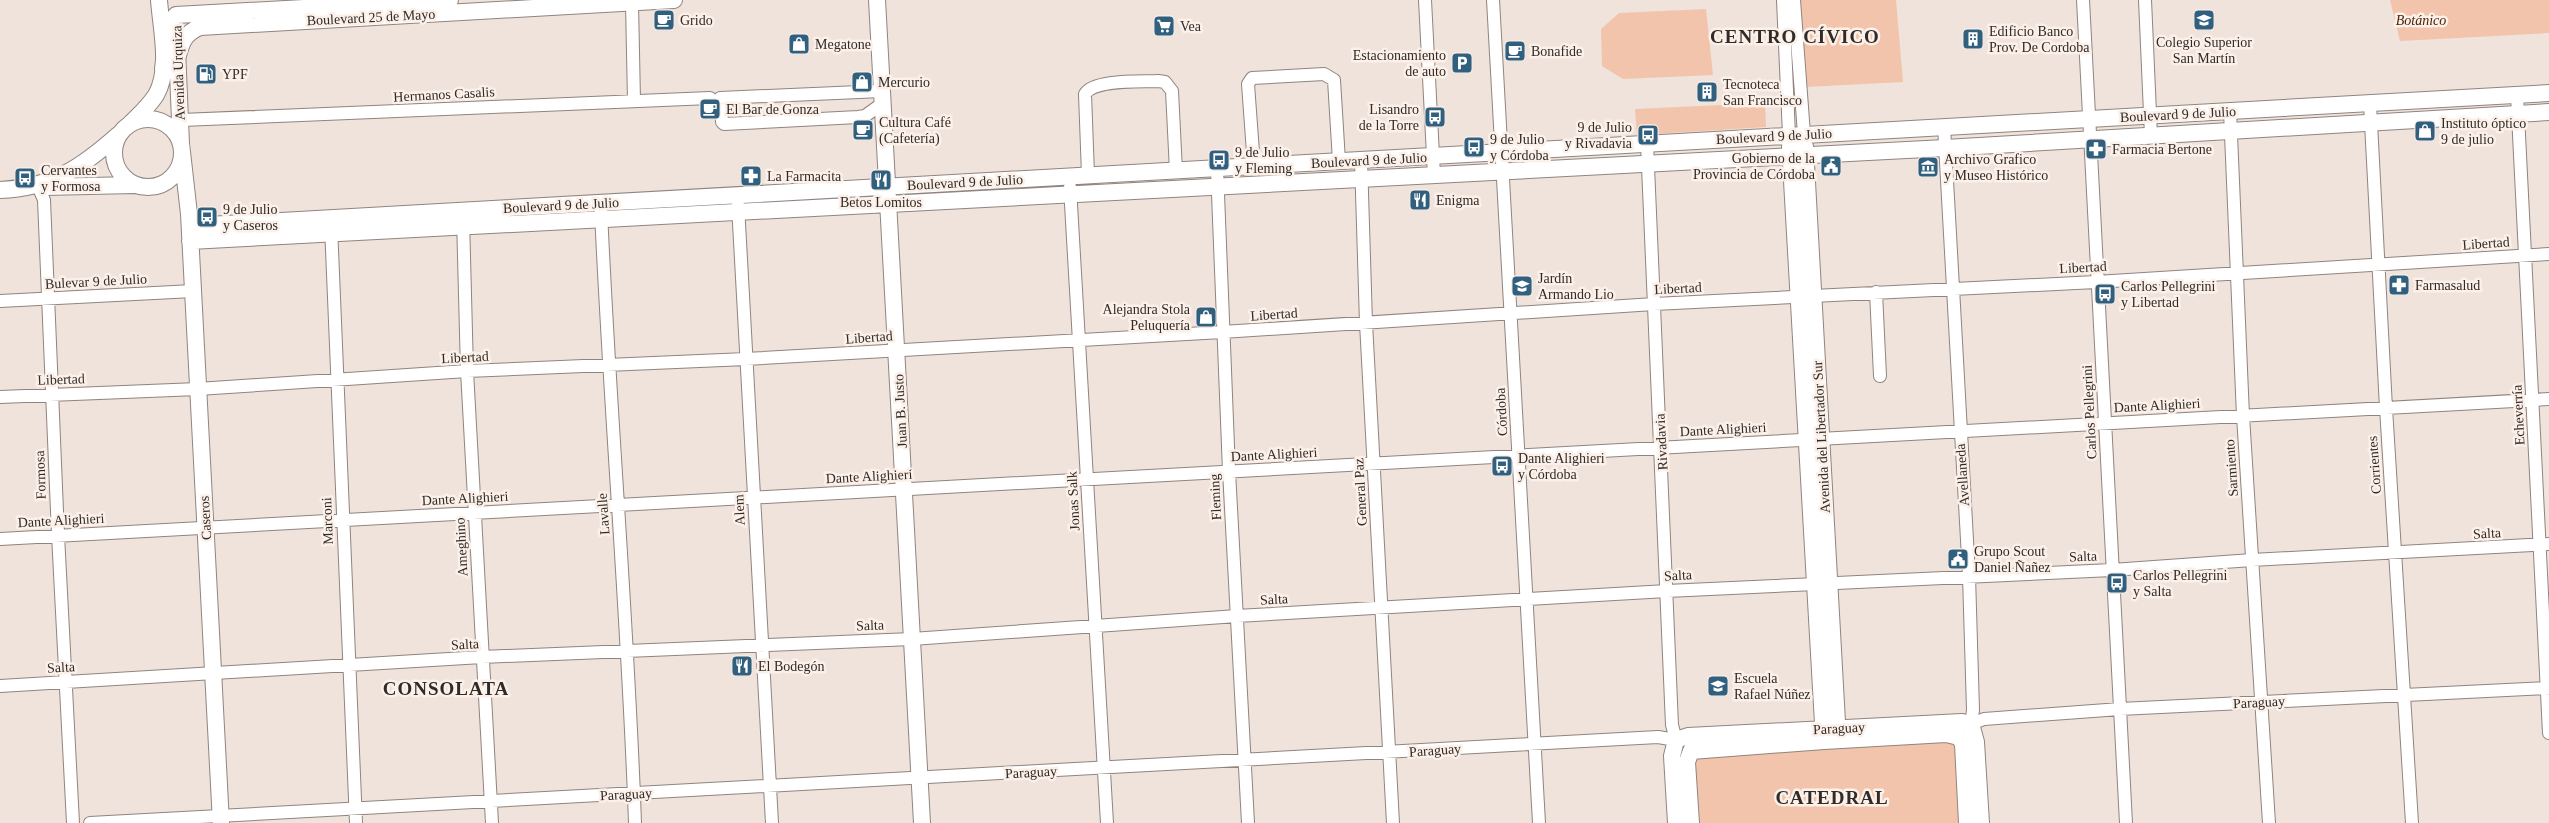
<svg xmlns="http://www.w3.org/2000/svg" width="2549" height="823" font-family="'Times New Roman',serif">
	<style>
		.green { fill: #f2c4ac }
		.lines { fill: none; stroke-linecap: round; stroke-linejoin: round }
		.minor-casing { stroke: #90847f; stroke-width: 14 }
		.major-casing { stroke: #90847f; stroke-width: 18 }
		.minor { stroke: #fff; stroke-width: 12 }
		.major { stroke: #fff; stroke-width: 16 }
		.labels { text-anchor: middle; stroke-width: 5; stroke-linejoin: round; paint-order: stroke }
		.street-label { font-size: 14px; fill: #2f2b28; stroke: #fcf0e9 }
		.poi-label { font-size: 14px; fill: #2f2b28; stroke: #fcf0e9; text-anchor: start }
		.park-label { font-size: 14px; font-style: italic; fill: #4b230b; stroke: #fcf0e9 }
		.district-label { font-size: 19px; font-weight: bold; letter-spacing: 1px; fill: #2f2b28; stroke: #fcf0e9 }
	</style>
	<rect width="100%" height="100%" fill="#efe3dc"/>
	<path class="green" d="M1799 0H1896L1903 82 1805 87Z
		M2390 0H2549V33L2400 41Z
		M1706 9 1713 75 1623 79 1602 66 1601 29 1619 13Z
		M1765 103 1766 127 1637 135 1635 109Z
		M1959 737 1967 823H1691V751Z"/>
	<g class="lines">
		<g class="minor-casing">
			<path id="minor" d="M1425 0 1434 175
				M1493 0 1539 823
				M1783 0 1789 135
				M1794 0 1804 134
				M2083 0 2126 823
				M2145 0 2151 136
				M632 3 634 101
				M882 91 720 98 722 122 724 124 858 117 865 116 883 103
				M2517 95 2549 733
				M2370 104 2386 408 2412 823
				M2230 111 2243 416 2269 823
				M181 120 710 98
				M1944 126 1969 576 1973 710 1971 724
				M1361 160 1366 323 1393 823
				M1254 166 1248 84 1252 78 1324 74 1334 80 1339 161
				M1217 169 1229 471 1248 823
				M1088 175 1085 94C1094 79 1141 82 1158 81L1165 82 1172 91 1176 171
				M38 186 44 200 58 535 73 823
				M1070 187 1107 823
				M738 205 772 823
				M601 211C610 415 628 619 635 823
				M463 218 467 371 492 823
				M331 226 356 823
				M1876 292 1880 376
				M0 301 193 291
				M0 397 198 389 467 371 746 359 1222 332 1654 304 2096 282 2549 254
				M0 539 2549 399
				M0 686 482 657 912 639 1237 616 1667 591 2112 570 2252 560 2549 544
				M1971 724 1984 719 2120 709 2549 688
				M90 823 1658 737 1676 740 1672 725 1647 143"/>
		</g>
		<g class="major-casing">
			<path id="major" d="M877 0 922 823
				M177 49 181 144
				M177 59C181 44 184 33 200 27L674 0
				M163 69 168 26 176 15 450 0
				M114 153a34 34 0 1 1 68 0a34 34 0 1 1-68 0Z
				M130 124C139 115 149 106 156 95 171 69 161 29 159 0
				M1790 146 1824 741
				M1805 146 1838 740
				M182 152 189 214 221 823
				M43 187 135 185
				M0 190C51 188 81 168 118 135
				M190 226 2549 93
				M190 241 1945 148 2549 112
				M1971 724 1976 742 1981 823
				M1959 737 1963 744 1967 823
				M1676 740 1688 736 1962 722 1971 724
				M1676 740 1672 756 1676 823
				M1691 751 1824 741 1946 734 1959 737
				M1691 751 1687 762 1691 823"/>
		</g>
		<use href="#minor" class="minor"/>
		<use href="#major" class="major"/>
	</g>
	<defs>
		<g id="cafe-square" transform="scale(1.125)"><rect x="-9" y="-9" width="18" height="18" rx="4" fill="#31607f" stroke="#fcf0e9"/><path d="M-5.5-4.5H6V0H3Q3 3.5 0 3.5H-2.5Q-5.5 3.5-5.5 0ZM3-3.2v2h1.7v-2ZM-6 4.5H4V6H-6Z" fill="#fff"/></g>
		<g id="school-square" transform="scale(1.125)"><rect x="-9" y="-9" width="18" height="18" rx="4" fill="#31607f" stroke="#fcf0e9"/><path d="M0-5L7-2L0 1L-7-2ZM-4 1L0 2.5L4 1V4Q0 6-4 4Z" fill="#fff"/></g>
		<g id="supermarket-square" transform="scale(1.125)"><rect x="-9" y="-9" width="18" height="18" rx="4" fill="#31607f" stroke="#fcf0e9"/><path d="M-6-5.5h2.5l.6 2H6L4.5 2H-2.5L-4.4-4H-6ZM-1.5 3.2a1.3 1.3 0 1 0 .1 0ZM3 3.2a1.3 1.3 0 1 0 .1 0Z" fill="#fff"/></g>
		<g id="building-square" transform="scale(1.125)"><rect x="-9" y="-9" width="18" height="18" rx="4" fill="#31607f" stroke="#fcf0e9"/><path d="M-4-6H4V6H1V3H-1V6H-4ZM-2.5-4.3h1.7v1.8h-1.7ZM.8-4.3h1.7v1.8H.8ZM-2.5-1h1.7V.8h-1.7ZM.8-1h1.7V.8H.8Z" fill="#fff"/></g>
		<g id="shop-square" transform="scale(1.125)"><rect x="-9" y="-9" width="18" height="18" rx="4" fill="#31607f" stroke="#fcf0e9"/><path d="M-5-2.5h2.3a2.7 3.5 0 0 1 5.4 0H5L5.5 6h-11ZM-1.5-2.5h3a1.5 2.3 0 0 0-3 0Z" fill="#fff"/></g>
		<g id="parking-square" transform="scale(1.125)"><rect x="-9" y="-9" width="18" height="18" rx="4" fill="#31607f" stroke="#fcf0e9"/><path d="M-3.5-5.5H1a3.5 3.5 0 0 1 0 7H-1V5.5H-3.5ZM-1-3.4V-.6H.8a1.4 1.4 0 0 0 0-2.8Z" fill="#fff"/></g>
		<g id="fuel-square" transform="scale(1.125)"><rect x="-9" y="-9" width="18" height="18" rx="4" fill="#31607f" stroke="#fcf0e9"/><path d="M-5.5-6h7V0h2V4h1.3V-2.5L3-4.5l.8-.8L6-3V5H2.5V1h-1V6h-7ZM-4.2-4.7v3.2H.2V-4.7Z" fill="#fff"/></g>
		<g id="bus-square" transform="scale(1.125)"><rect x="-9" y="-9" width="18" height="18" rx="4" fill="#31607f" stroke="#fcf0e9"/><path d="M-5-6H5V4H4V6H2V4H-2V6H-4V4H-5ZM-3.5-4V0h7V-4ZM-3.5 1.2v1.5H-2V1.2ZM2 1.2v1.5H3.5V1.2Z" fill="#fff"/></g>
		<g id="pharmacy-square" transform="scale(1.125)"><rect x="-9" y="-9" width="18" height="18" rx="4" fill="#31607f" stroke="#fcf0e9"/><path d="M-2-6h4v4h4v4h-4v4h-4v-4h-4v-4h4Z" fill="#fff"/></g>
		<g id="civic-square" transform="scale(1.125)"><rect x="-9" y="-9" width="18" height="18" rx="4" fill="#31607f" stroke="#fcf0e9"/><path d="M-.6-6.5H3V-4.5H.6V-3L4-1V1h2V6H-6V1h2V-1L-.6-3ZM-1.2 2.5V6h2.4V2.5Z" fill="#fff"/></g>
		<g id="museum-square" transform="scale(1.125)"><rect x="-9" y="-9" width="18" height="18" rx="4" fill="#31607f" stroke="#fcf0e9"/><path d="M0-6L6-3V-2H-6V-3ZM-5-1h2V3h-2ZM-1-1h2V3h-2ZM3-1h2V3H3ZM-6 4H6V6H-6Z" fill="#fff"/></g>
		<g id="restaurant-square" transform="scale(1.125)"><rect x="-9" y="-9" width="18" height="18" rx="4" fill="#31607f" stroke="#fcf0e9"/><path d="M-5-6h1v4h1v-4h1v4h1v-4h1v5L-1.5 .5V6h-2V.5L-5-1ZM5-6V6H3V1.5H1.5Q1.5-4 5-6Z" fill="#fff"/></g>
	</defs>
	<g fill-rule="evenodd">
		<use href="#cafe-square" x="664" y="20"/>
		<use href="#school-square" x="2204" y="20"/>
		<use href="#supermarket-square" x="1164" y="26"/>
		<use href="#building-square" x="1973" y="39"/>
		<use href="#shop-square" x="799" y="44"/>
		<use href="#cafe-square" x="1515" y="51"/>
		<use href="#parking-square" x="1462" y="63"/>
		<use href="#fuel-square" x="206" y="74"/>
		<use href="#shop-square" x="862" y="82"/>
		<use href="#building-square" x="1707" y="92"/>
		<use href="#cafe-square" x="710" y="109"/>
		<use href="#bus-square" x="1435" y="117"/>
		<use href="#cafe-square" x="863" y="130"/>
		<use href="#shop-square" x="2425" y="131"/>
		<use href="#bus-square" x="1648" y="135"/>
		<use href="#bus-square" x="1474" y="147"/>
		<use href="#pharmacy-square" x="2096" y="149"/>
		<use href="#bus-square" x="1219" y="160"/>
		<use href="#civic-square" x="1831" y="166"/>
		<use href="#museum-square" x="1928" y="167"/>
		<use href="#pharmacy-square" x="751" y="176"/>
		<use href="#bus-square" x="25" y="178"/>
		<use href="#restaurant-square" x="881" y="180"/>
		<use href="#restaurant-square" x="1420" y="200"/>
		<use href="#bus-square" x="207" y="217"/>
		<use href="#pharmacy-square" x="2399" y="285"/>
		<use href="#school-square" x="1522" y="286"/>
		<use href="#bus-square" x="2105" y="294"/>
		<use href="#shop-square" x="1206" y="317"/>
		<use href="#bus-square" x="1502" y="466"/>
		<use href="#civic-square" x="1958" y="559"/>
		<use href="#bus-square" x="2117" y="583"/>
		<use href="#restaurant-square" x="742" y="666"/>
		<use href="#school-square" x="1718" y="686"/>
	</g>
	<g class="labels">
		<g class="street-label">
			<text transform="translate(371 17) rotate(-3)" y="5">Boulevard 25 de Mayo</text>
			<text transform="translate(178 73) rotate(-92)" y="5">Avenida Urquiza</text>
			<text transform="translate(444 94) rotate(-3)" y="5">Hermanos Casalis</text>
			<text transform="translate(2178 114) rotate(-3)" y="5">Boulevard 9 de Julio</text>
			<text transform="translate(1774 136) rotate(-3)" y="5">Boulevard 9 de Julio</text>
			<text transform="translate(1369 160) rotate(-3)" y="5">Boulevard 9 de Julio</text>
			<text transform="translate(965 182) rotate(-3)" y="5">Boulevard 9 de Julio</text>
			<text transform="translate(561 205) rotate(-3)" y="5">Boulevard 9 de Julio</text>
			<text transform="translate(2486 243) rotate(-4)" y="5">Libertad</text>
			<text transform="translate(2083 267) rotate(-3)" y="5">Libertad</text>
			<text transform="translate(96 281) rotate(-3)" y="5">Bulevar 9 de Julio</text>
			<text transform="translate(1678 288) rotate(-3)" y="5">Libertad</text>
			<text transform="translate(1274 314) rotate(-4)" y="5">Libertad</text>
			<text transform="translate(869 337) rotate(-4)" y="5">Libertad</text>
			<text transform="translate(465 357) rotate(-3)" y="5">Libertad</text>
			<text transform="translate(61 379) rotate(-2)" y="5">Libertad</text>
			<text transform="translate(2157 405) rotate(-3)" y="5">Dante Alighieri</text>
			<text transform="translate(900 411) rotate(-93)" y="5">Juan B. Justo</text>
			<text transform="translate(1501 412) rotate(-93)" y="5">Córdoba</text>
			<text transform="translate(2089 412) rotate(-93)" y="5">Carlos Pellegrini</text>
			<text transform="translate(2518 415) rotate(-93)" y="5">Echeverría</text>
			<text transform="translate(1723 429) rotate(-3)" y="5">Dante Alighieri</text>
			<text transform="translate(1821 437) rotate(-93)" y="5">Avenida del Libertador Sur</text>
			<text transform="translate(1661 442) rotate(-93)" y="5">Rivadavia</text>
			<text transform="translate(1274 454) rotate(-3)" y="5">Dante Alighieri</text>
			<text transform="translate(2374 465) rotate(-94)" y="5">Corrientes</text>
			<text transform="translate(2231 468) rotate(-94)" y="5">Sarmiento</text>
			<text transform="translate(40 475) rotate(-92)" y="5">Formosa</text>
			<text transform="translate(1962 475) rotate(-94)" y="5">Avellaneda</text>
			<text transform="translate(869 476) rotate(-3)" y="5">Dante Alighieri</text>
			<text transform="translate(1360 492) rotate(-93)" y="5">General Paz</text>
			<text transform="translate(1215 497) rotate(-93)" y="5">Fleming</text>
			<text transform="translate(465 498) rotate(-3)" y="5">Dante Alighieri</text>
			<text transform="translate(1073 501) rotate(-93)" y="5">Jonas Salk</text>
			<text transform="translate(739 510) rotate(-93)" y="5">Alem</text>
			<text transform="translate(603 514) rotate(-94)" y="5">Lavalle</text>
			<text transform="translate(205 518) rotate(-93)" y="5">Caseros</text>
			<text transform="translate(61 520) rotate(-3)" y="5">Dante Alighieri</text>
			<text transform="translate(327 521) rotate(-92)" y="5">Marconi</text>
			<text transform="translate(2487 533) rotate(-3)" y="5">Salta</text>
			<text transform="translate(461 547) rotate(-93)" y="5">Ameghino</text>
			<text transform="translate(2083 556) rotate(-2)" y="5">Salta</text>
			<text transform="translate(1678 575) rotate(-3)" y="5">Salta</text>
			<text transform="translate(1274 599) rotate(-3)" y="5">Salta</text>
			<text transform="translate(870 625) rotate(-2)" y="5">Salta</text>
			<text transform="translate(465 644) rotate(-3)" y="5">Salta</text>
			<text transform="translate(61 667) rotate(-3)" y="5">Salta</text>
			<text transform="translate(2259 702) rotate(-3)" y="5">Paraguay</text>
			<text transform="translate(1839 728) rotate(-3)" y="5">Paraguay</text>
			<text transform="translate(1435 750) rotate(-4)" y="5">Paraguay</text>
			<text transform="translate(1031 772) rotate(-3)" y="5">Paraguay</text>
			<text transform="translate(626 794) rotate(-3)" y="5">Paraguay</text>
		</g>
		<g class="poi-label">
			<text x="680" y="25">Grido</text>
			<text x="1180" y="31">Vea</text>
			<text x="1989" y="36">Edificio Banco<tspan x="1989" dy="16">Prov. De Cordoba</tspan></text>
			<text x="2204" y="47" text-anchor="middle">Colegio Superior<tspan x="2204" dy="16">San Martín</tspan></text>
			<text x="815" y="49">Megatone</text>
			<text x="1531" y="56">Bonafide</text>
			<text x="1446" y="60" text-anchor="end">Estacionamiento<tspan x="1446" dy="16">de auto</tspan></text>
			<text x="222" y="79">YPF</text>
			<text x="878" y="87">Mercurio</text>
			<text x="1723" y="89">Tecnoteca<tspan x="1723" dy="16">San Francisco</tspan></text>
			<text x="726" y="114">El Bar de Gonza</text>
			<text x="1419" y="114" text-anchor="end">Lisandro<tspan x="1419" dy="16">de la Torre</tspan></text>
			<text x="879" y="127">Cultura Café<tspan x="879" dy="16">(Cafetería)</tspan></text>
			<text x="2441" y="128">Instituto óptico<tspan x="2441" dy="16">9 de julio</tspan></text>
			<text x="1632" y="132" text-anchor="end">9 de Julio<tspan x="1632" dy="16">y Rivadavia</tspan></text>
			<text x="1490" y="144">9 de Julio<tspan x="1490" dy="16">y Córdoba</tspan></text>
			<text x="2112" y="154">Farmacia Bertone</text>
			<text x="1235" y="157">9 de Julio<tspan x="1235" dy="16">y Fleming</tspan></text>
			<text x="1815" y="163" text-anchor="end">Gobierno de la<tspan x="1815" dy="16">Provincia de Córdoba</tspan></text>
			<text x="1944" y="164">Archivo Grafico<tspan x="1944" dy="16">y Museo Histórico</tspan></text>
			<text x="41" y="175">Cervantes<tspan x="41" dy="16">y Formosa</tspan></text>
			<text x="767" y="181">La Farmacita</text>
			<text x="1436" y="205">Enigma</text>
			<text x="881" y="207" text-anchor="middle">Betos Lomitos</text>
			<text x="223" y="214">9 de Julio<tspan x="223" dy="16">y Caseros</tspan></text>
			<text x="1538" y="283">Jardín<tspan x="1538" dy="16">Armando Lio</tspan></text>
			<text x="2415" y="290">Farmasalud</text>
			<text x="2121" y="291">Carlos Pellegrini<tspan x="2121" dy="16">y Libertad</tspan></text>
			<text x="1190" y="314" text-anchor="end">Alejandra Stola<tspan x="1190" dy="16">Peluquería</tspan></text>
			<text x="1518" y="463">Dante Alighieri<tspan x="1518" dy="16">y Córdoba</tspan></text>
			<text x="1974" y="556">Grupo Scout<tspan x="1974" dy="16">Daniel Ñañez</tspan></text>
			<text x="2133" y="580">Carlos Pellegrini<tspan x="2133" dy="16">y Salta</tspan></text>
			<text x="758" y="671">El Bodegón</text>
			<text x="1734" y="683">Escuela<tspan x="1734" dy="16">Rafael Núñez</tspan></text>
		</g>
		<g class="park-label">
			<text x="2421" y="25">Botánico</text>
		</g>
		<g class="district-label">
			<text x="1795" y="43">CENTRO CÍVICO</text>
			<text x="446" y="695">CONSOLATA</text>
			<text x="1832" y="804">CATEDRAL</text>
		</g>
	</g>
</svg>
